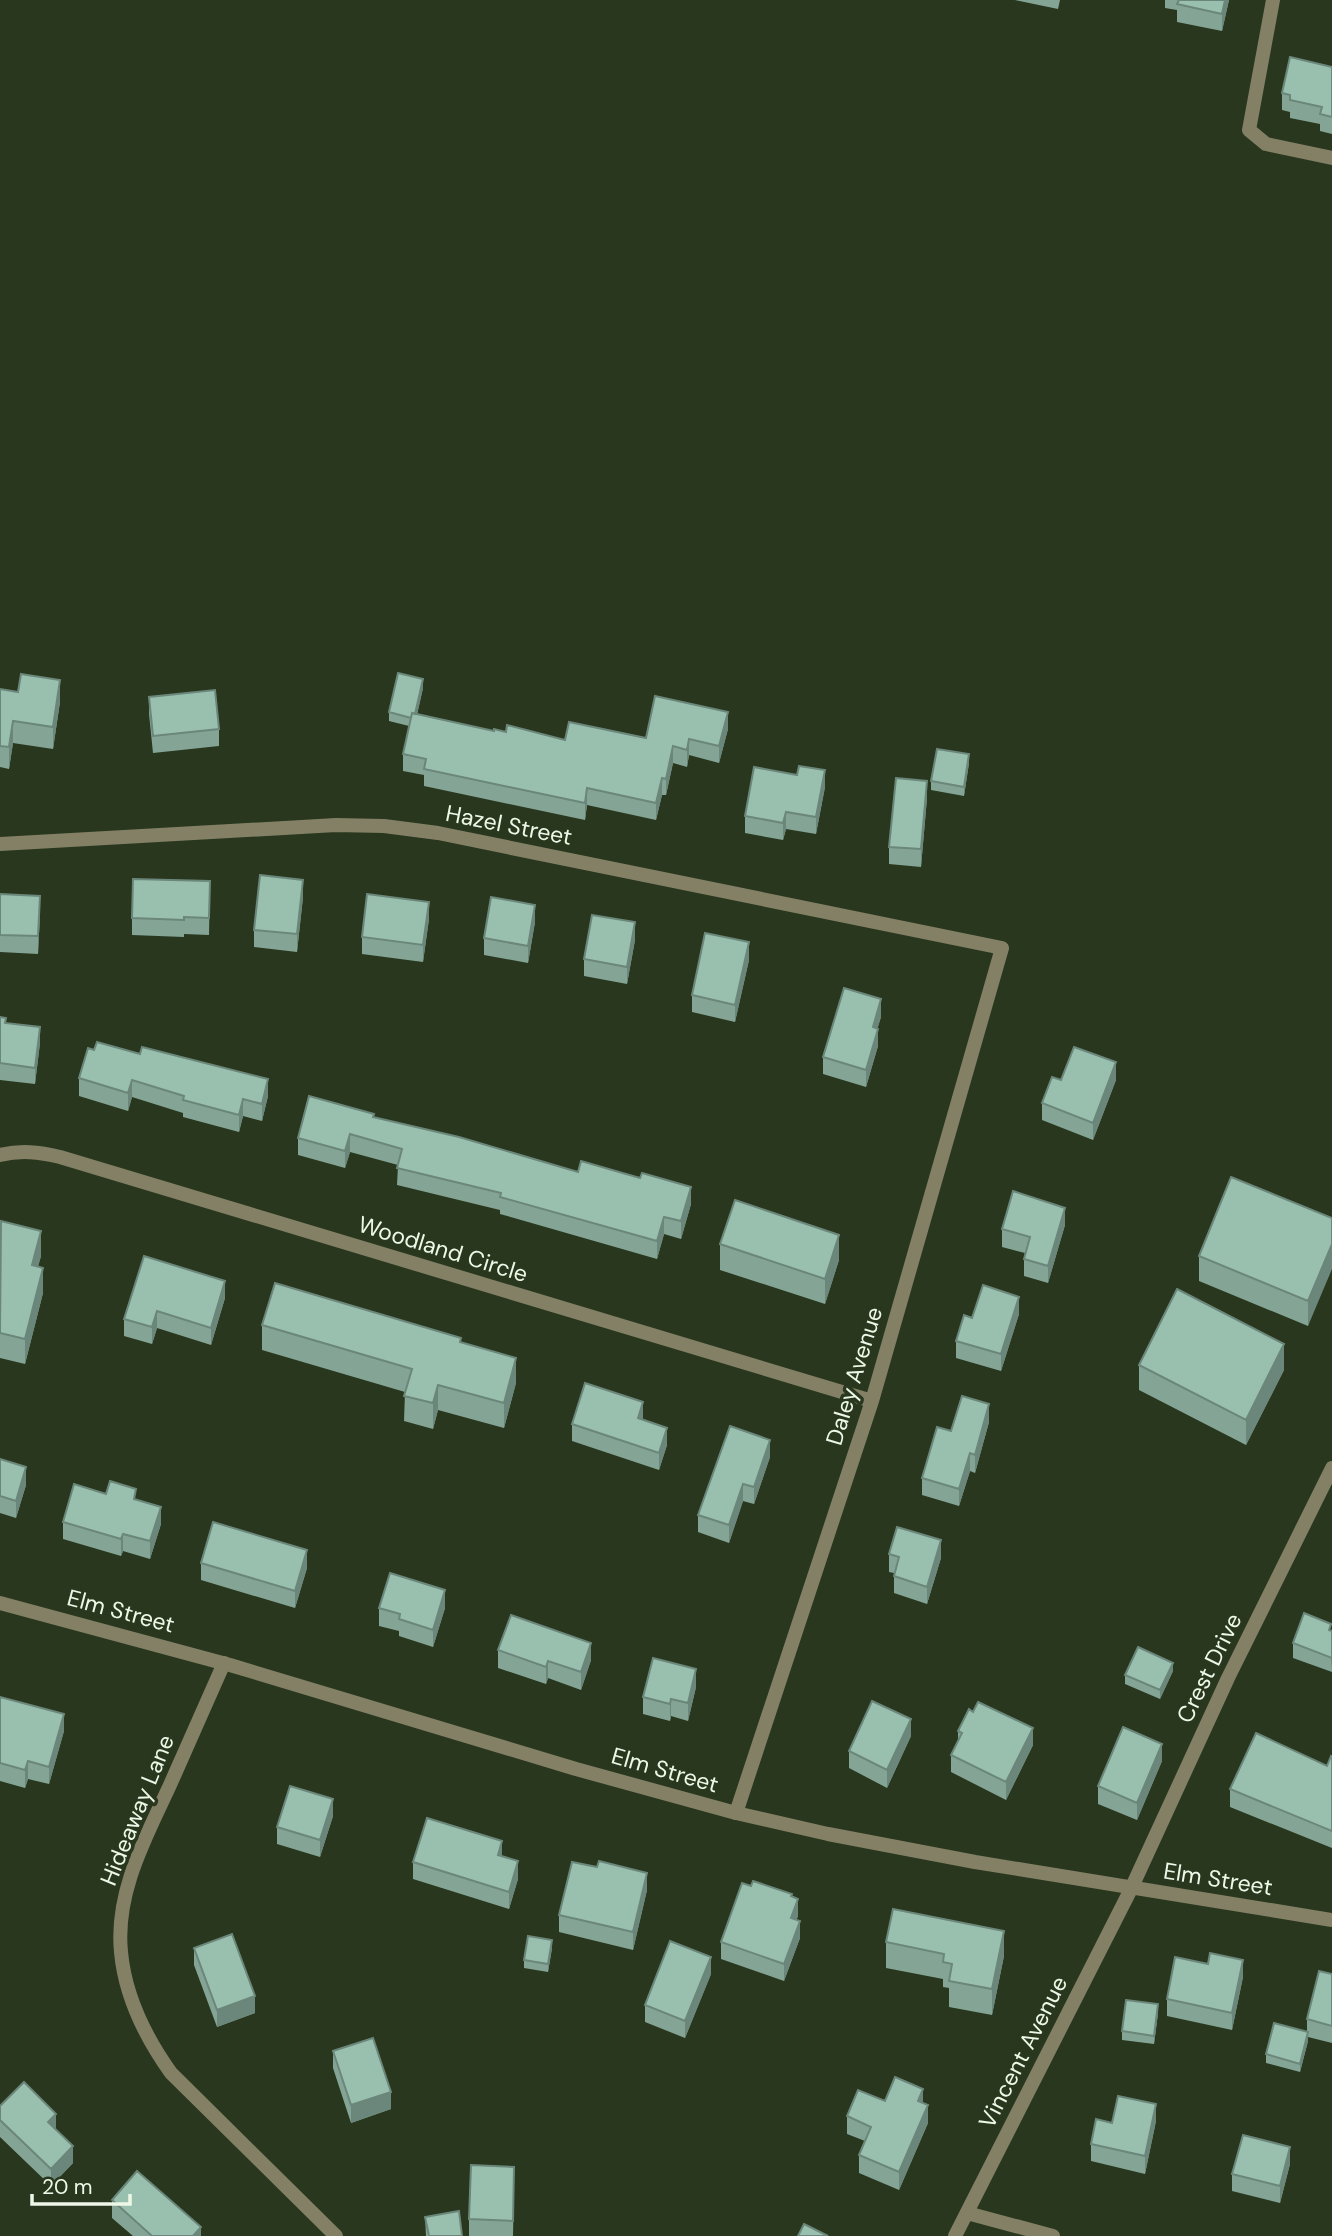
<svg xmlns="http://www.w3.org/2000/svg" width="1332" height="2236" font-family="'DM Sans',sans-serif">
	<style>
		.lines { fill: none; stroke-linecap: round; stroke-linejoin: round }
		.minor { stroke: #838066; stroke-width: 14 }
		.tertiary { stroke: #838066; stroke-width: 14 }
		.wall { fill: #84a596 }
		.shaded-wall { fill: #6b867a }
		.building { fill: #99c0ae; stroke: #6b867a; stroke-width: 2 }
		.labels { text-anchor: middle; stroke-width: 7; stroke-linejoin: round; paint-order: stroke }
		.street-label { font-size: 23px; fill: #eef8e8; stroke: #28371d }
	</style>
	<rect width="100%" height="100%" fill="#28371d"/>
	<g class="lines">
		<path class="minor" d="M1273 0 1249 130 1266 144 1332 158
			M0 844 336 825 384 826 438 833 1002 948 872 1401 736 1813
			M0 1155C21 1150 39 1152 60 1157L872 1401
			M224 1663C206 1704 188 1744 170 1785 146 1837 115 1892 121 1952 125 1996 146 2038 171 2073L336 2236
			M967 2213 1053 2236
			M955 2236 1131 1889 1228 1678 1332 1468"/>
		<path class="tertiary" d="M0 1603 230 1665 576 1769 736 1813 828 1834 975 1862 1332 1920"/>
	</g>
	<path class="wall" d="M1015 0H1060L1058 9Z
		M1165 0H1229L1222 31 1177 22V10L1165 8Z
		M1332 67V134L1320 131V124L1290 118V112L1282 110V93Z
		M423 688 417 715 494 731 565 740 646 738 728 729 719 763 689 755 687 767 673 763 666 795H662L656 820 587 805 585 820 424 786V775L403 771V754L409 726 389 721V712Z
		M0 689 60 702 53 749 13 743 9 769 0 767Z
		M149 697 219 729V746L153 753 149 714Z
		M969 763 964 796 931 790V781Z
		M825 787 816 834 786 829 783 840 745 833V816Z
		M927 798 921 867 889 864V847Z
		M210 881 209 935 184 934V937L132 935V918Z
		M0 894 40 913 38 954 0 952Z
		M303 897 297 952 254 947V930Z
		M429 919 423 962 362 954V937Z
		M535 922 528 963 484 955V938Z
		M635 940 627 984 584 976V959Z
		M749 960 735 1022 692 1012V995Z
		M0 1017 6 1023 40 1043 35 1084 0 1080Z
		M881 1017 877 1029 878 1046 866 1087 823 1074V1057Z
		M88 1048 268 1096 262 1121 243 1116 239 1132 183 1117V1113L132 1097 128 1111 79 1096V1078Z
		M1061 1080H1116L1093 1140 1042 1120V1103Z
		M374 1117 691 1204 681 1239 664 1234 657 1259 500 1214V1210L397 1185 398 1165 350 1152 345 1168 298 1155V1138Z
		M1332 1218 1308 1326 1199 1281V1256Z
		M0 1223 41 1256 38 1266 43 1293 25 1364 0 1358Z
		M1065 1225 1048 1283 1024 1276V1259L1025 1253 1002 1247V1229Z
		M720 1244 839 1260 825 1304 720 1270Z
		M144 1256 225 1298 211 1345 157 1328 152 1344 124 1336V1319Z
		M1019 1314 1001 1371 956 1358V1341L972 1318Z
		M262 1325 461 1342 516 1383 504 1428 438 1410 433 1429 404 1421 405 1392 262 1350Z
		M1139 1365 1284 1370 1246 1445 1139 1390Z
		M643 1419 667 1445 659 1470 572 1441V1424Z
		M989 1422 975 1473 970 1471 959 1506 922 1495V1478L951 1431Z
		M770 1457 754 1504 743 1501 729 1543 698 1532V1515Z
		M0 1459 26 1485 16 1518 0 1513Z
		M106 1494 136 1499 161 1524 150 1559 123 1551 121 1556 63 1539V1522Z
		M889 1554 941 1558 927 1604 894 1593V1573L889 1572Z
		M201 1563 307 1568 295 1608 201 1580Z
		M379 1608H445L433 1647 399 1636V1631L379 1626Z
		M1331 1631 1332 1672 1293 1658V1643Z
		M498 1650 591 1660 581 1690 548 1678 546 1684 498 1668Z
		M1173 1671 1160 1699 1125 1684V1675Z
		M696 1687 688 1721 671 1716 670 1721 643 1714V1697Z
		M0 1697 64 1731 49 1784 28 1779 25 1788 0 1781Z
		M958 1731 1033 1745 1006 1800 951 1772V1755L958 1741Z
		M911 1736 887 1788 849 1768V1751Z
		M1332 1757V1848L1230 1807V1789L1327 1766Z
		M1162 1761 1137 1820 1098 1804V1786Z
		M333 1816 320 1857 277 1844V1827Z
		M413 1862 518 1879 509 1909 413 1879Z
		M597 1867 647 1890 633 1950 559 1932V1915Z
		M792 1897 798 1916 796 1920 800 1938 784 1981 721 1959V1942Z
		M886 1942 1004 1956 992 2015 949 2007V1988L943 1987V1979L886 1968Z
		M194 1948 255 2013 217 2027 194 1965Z
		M552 1948 548 1972 524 1968V1960Z
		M1208 1964 1243 1977 1232 2030 1167 2016V1999Z
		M711 1974 685 2038 645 2022V2005Z
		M1332 1974V2043L1308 2037V2041L1300 2072 1266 2063V2054L1307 2032V2019Z
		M1158 2013 1154 2044 1122 2040V2031Z
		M333 2051 391 2109 351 2123 333 2068Z
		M885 2101 923 2103 928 2123 899 2190 859 2173V2155L865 2141 847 2134V2116Z
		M0 2106 56 2130 73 2163 51 2186 0 2137Z
		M1156 2121 1145 2174 1091 2161V2144L1112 2123Z
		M1290 2164 1280 2203 1232 2191V2174Z
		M514 2184 513 2236H469V2219Z
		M112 2200 201 2236H133L112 2218Z
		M425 2217 462 2236H426Z"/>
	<path class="shaded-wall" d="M1225 0H1229L1222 31V14Z
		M423 679V688L414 727V718Z
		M60 680V702L53 749V727Z
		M728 712V729L719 763V746Z
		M13 721V743L9 769V747Z
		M689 739V755L687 767V750Z
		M673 746V763L666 795V779Z
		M969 754V763L964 796V787Z
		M825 770V787L816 834V817Z
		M662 778V795L656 820V803Z
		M927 781V798L921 867V849Z
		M587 788V805L585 820V803Z
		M786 812V829L783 840V823Z
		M303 880V897L297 952V934Z
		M40 896V913L38 954V936Z
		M429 902V919L423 962V945Z
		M535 905V922L528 963V946Z
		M635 922V940L627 984V967Z
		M749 942V960L735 1022V1005Z
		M881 999V1017L873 1044V1027Z
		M40 1027V1043L35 1084V1068Z
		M878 1029V1046L866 1087V1070Z
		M1116 1062V1080L1093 1140V1123Z
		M268 1079V1096L262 1121V1104Z
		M132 1080V1097L128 1111V1093Z
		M243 1099V1116L239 1132V1115Z
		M350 1134V1152L345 1168V1151Z
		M691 1187V1204L681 1239V1221Z
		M1065 1208V1225L1048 1283V1266Z
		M664 1217V1234L657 1259V1241Z
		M41 1231V1256L32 1290V1265Z
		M839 1235V1260L825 1304V1279Z
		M1332 1244V1269L1308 1326V1301Z
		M43 1268V1293L25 1364V1339Z
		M225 1281V1298L211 1345V1328Z
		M1019 1297V1314L1001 1371V1354Z
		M157 1311V1328L152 1344V1327Z
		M1284 1344V1370L1246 1445V1420Z
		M516 1358V1383L504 1428V1403Z
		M438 1385V1410L433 1429V1403Z
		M643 1402V1420L638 1418Z
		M989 1404V1422L975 1473V1455Z
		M667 1428V1445L659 1470V1453Z
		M770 1440V1457L754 1504V1487Z
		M970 1453V1471L959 1506V1489Z
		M26 1467V1485L16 1518V1501Z
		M743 1484V1501L729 1543V1525Z
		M161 1507V1524L150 1559V1541Z
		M123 1534V1551L121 1556V1539Z
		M941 1540V1558L927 1604V1587Z
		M307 1550V1568L295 1608V1591Z
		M445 1590V1608L433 1647V1630Z
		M591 1643V1660L581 1690V1672Z
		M548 1661V1678L546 1684V1667Z
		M1173 1663V1671L1160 1699V1690Z
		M696 1669V1687L688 1721V1703Z
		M671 1699V1716L670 1721V1704Z
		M64 1714V1731L49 1784V1767Z
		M911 1719V1736L887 1788V1770Z
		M1033 1728V1745L1006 1800V1782Z
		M1162 1744V1761L1137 1820V1803Z
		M28 1761V1779L25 1788V1770Z
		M333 1799V1816L320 1857V1840Z
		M502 1841V1858L498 1855Z
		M518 1861V1879L509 1909V1892Z
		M647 1873V1890L633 1950V1932Z
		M798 1899V1916L791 1935V1918Z
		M800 1921V1938L784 1981V1964Z
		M1004 1931V1956L992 2015V1989Z
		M552 1940V1948L548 1972V1964Z
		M711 1957V1974L685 2038V2021Z
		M1243 1960V1977L1232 2030V2013Z
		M255 1996V2013L217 2027V2010Z
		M1158 2004V2013L1154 2044V2036Z
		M1308 2032V2041L1300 2072V2064Z
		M923 2089V2107L918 2101Z
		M391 2092V2109L351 2123V2105Z
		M1156 2104V2121L1145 2174V2156Z
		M928 2105V2123L899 2190V2172Z
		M56 2114V2131L48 2122Z
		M73 2146V2163L51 2186V2169Z
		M1290 2147V2164L1280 2203V2186Z
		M201 2227V2236H193Z"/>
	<path class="building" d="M1179 0H1225L1222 14 1177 4Z
		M1290 57 1332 67V117L1320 114 1322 107 1290 100V95L1282 93Z
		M398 673 423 679 415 714 412 713 411 718 389 712Z
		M21 674 60 680 53 727 13 721 9 747 0 746V689L18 692Z
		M215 690 219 729 153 736 149 697Z
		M655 696 728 712 719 746 689 739 687 750 673 746 666 779 662 778 656 803 587 788 585 803 424 769 426 759 403 754 412 713 494 731V729L506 732 507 725 565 740 569 722 646 738Z
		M937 749 969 754 964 787 931 781Z
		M799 766 825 770 816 817 786 812 783 823 745 816 754 767 797 775Z
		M896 778 927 781 921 849 889 847Z
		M260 875 303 880 297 934 254 930Z
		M133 879 210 881 209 918 184 917V920L132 918Z
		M0 894 40 896 38 936 0 935Z
		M367 894 429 902 423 945 362 937Z
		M491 897 535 905 528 946 484 938Z
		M592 915 635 922 627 967 584 959Z
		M705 933 749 942 735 1005 692 995Z
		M844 988 881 999 873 1027 878 1029 866 1070 823 1057Z
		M0 1017 6 1018 5 1023 40 1027 35 1068 0 1063Z
		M97 1042 140 1054 142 1047 268 1079 262 1104 243 1099 239 1115 183 1100 184 1096 132 1080 128 1093 79 1078 88 1048 94 1050Z
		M1074 1047 1116 1062 1093 1123 1042 1103 1052 1077 1061 1080Z
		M309 1096 374 1114 373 1117 459 1137 578 1172 581 1161 640 1178 642 1173 691 1187 681 1221 664 1217 657 1241 500 1197 501 1193 397 1168 402 1149 350 1134 345 1151 298 1138Z
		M1231 1177 1332 1218V1244L1308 1301 1199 1256Z
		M1013 1191 1065 1208 1048 1266 1024 1259 1030 1237 1002 1229Z
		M735 1200 839 1235 825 1279 720 1244Z
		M1 1221 41 1231 32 1265 43 1268 25 1339 0 1333Z
		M144 1256 225 1281 211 1328 157 1311 152 1327 124 1319Z
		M275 1283 461 1338 460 1342 516 1358 504 1403 438 1385 433 1403 404 1396 412 1369 262 1325Z
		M983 1285 1019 1297 1001 1354 956 1341 964 1315 972 1318Z
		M1177 1289 1284 1344 1246 1420 1139 1365Z
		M585 1383 643 1402 638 1418 667 1428 659 1453 572 1424Z
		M962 1396 989 1404 975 1455 970 1453 959 1489 922 1478 937 1427 951 1431Z
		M730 1426 770 1440 754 1487 743 1484 729 1525 698 1515Z
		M0 1459 26 1467 16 1501 0 1496Z
		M110 1481 136 1489 134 1499 161 1507 150 1541 123 1534 121 1539 63 1522 74 1484 106 1494Z
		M213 1522 307 1550 295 1591 201 1563Z
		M897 1527 941 1540 927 1587 894 1576 899 1557 889 1554Z
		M390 1573 445 1590 433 1630 399 1619 400 1614 379 1608Z
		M1304 1613 1331 1624 1329 1630 1332 1631V1658L1293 1643Z
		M511 1615 591 1643 581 1672 548 1661 546 1667 498 1650Z
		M1138 1647 1173 1663 1160 1690 1125 1675Z
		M653 1658 696 1669 688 1703 671 1699 670 1704 643 1697Z
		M0 1697 64 1714 49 1767 28 1761 25 1770 0 1763Z
		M872 1701 911 1719 887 1770 849 1751Z
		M978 1702 1033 1728 1006 1782 951 1755 962 1733 958 1731 969 1709 973 1712Z
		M1123 1727 1162 1744 1137 1803 1098 1786Z
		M1256 1733 1327 1766 1331 1756 1332 1757V1831L1230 1789Z
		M290 1786 333 1799 320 1840 277 1827Z
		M427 1818 502 1841 498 1855 518 1861 509 1892 413 1862Z
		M599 1861 647 1873 633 1932 559 1915 572 1862 597 1867Z
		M753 1881 792 1894 791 1896 798 1899 791 1918 800 1921 784 1964 721 1942 742 1883 751 1886Z
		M893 1909 1004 1931 992 1989 949 1981 952 1964 943 1962 944 1954 886 1942Z
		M232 1934 255 1996 217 2010 194 1948Z
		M528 1936 552 1940 548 1964 524 1960Z
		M670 1941 711 1957 685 2021 645 2005Z
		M1210 1953 1243 1960 1232 2013 1167 1999 1175 1957 1208 1964Z
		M1319 1971 1332 1974V2026L1307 2019Z
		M1126 2000 1158 2004 1154 2036 1122 2031Z
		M1274 2023 1308 2032 1300 2064 1266 2054Z
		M373 2038 391 2092 351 2105 333 2051Z
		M895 2077 923 2089 918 2101 928 2105 899 2172 859 2155 871 2127 847 2116 858 2090 885 2101Z
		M24 2082 56 2114 48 2122 73 2146 51 2169 0 2120V2106Z
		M1118 2096 1156 2104 1145 2156 1091 2144 1096 2119 1112 2123Z
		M1243 2135 1290 2147 1280 2186 1232 2174Z
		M471 2165 514 2167 513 2221 469 2219Z
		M137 2171 201 2227 193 2236H152L112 2200Z
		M459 2211 462 2236H429L425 2217Z
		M804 2224 828 2236H798Z"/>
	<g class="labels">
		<g class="street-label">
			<text transform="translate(509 825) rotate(11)" y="8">Hazel Street</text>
			<text transform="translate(443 1249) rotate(17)" y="8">Woodland Circle</text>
			<text transform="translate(854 1376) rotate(-73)" y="8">Daley Avenue</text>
			<text transform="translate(121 1611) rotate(15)" y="8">Elm Street</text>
			<text transform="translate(1209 1668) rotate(-64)" y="8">Crest Drive</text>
			<text transform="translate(665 1770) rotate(16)" y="8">Elm Street</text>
			<text transform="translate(137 1810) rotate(-68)" y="8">Hideaway Lane</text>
			<text transform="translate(1218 1879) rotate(9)" y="8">Elm Street</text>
			<text transform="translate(1023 2052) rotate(-63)" y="8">Vincent Avenue</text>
		</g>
	</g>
	<path d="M32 2194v10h98v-10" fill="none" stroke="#eef8e8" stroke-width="3.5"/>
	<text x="42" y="2194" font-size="21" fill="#eef8e8" stroke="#28371d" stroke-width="5" paint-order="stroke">20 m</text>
</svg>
